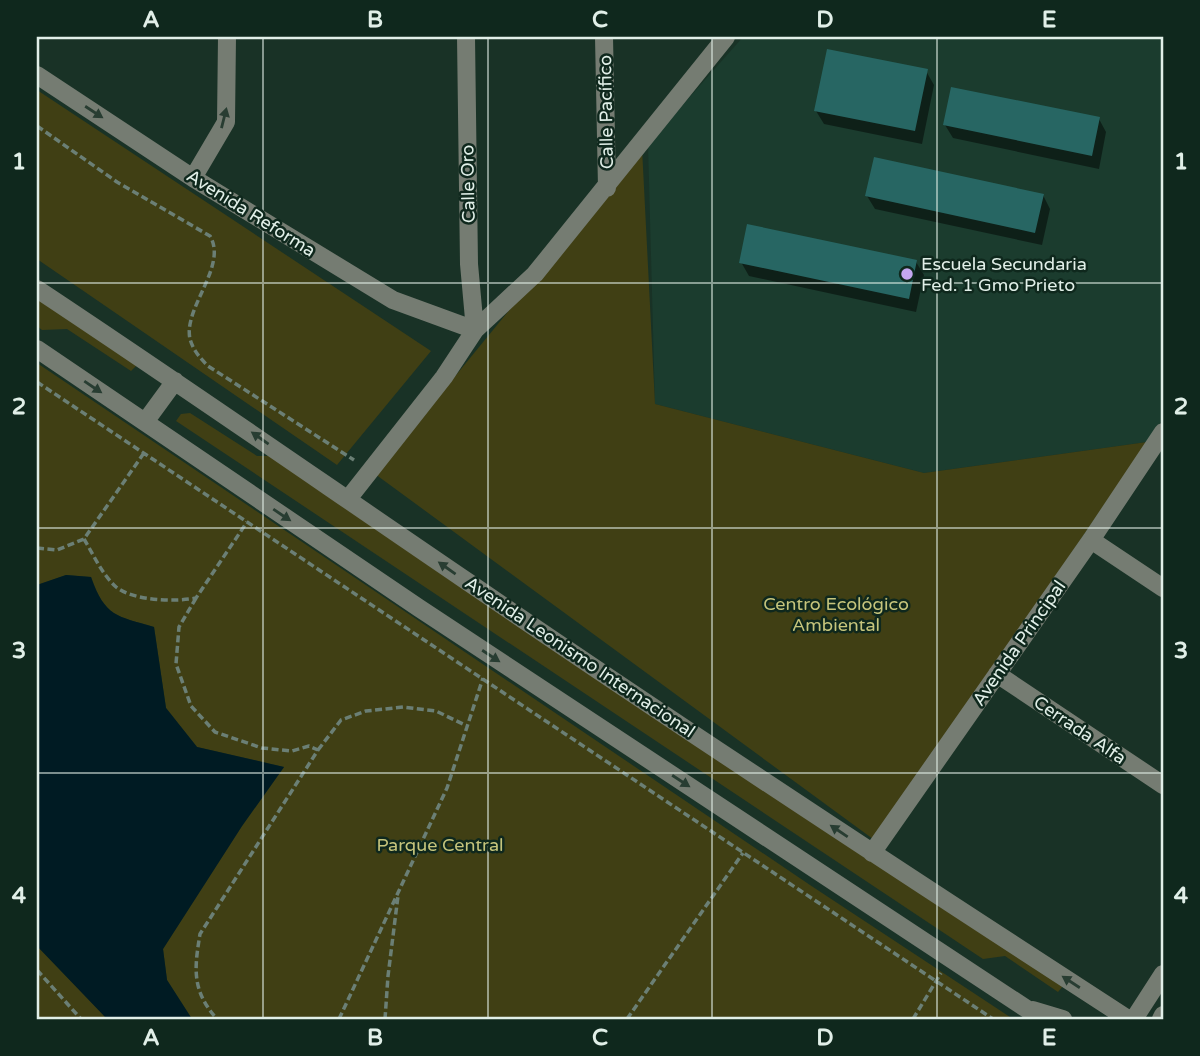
<svg xmlns="http://www.w3.org/2000/svg" width="1200" height="1056" font-family="'Varela Round',sans-serif">
	<style>
		.built { fill: #1b3c2e }
		.green { fill: #403f14 }
		.water { fill: #001b23 }
		.shadow { fill: #0007 }
		.building { fill: #276663 }
		.lines { fill: none; stroke-linecap: round; stroke-linejoin: round }
		.path { stroke: #6b7f75; stroke-width: 3.5; stroke-dasharray: 7 3.5; stroke-linecap: butt }
		.minor { stroke: #757c72; stroke-width: 18 }
		.oneway { fill: #283d32 }
		.grid { fill: none; stroke: #e1efe8; stroke-width: 2; stroke-opacity: 0.55 }
		.poi-dot { fill: #c5a6f0; stroke: #0f281d; stroke-width: 2.5 }
		.labels { text-anchor: middle; stroke-width: 5; stroke-linejoin: round; paint-order: stroke }
		.street-label { font-size: 18px; fill: #e1efe8; stroke: #0f281d }
		.poi-label { font-size: 18px; fill: #e1efe8; stroke: #0f281d; text-anchor: start }
		.park-label { font-size: 18px; fill: #c6c57c; stroke: #0f281d }
		.neatline { fill: none; stroke: #e1efe8; stroke-width: 2.5 }
		.grid-label { font-size: 23px; text-anchor: middle; font-weight: bold; fill: #e1efe8 }
	</style>
	<rect width="100%" height="100%" fill="#193226"/>
	<path class="built" d="M743 37 1163 38V419L1147 442 924 473 655 404 648 144Z"/>
	<path class="green" d="M37 90 431 351 337 465 37 259Z
		M642 148 655 404 924 473 1147 442 993 668 873 839 375 474Z
		M37 292 138 364 131 371 67 329 42 330 37 326Z
		M37 363 810 885 1013 1019H192L167 980 163 949 242 826 284 767 197 747 166 708 154 627C117 616 105 617 91 577L66 575 37 585Z
		M190 413 257 456H282L1063 986 1058 992 1005 956 983 959 176 421 181 414Z
		M37 946 98 1009 107 1019H37Z"/>
	<path class="water" d="M66 575 91 577C105 617 117 616 154 627L166 708 197 747 284 767 242 826 163 949 167 980 192 1019H107L37 946V585Z"/>
	<path class="shadow" d="M926 71 934 85 922 144 824 124 816 111Z
		M1099 119 1106 132 1099 169 953 138 945 125Z
		M1043 195 1050 209 1042 245 875 209 867 196Z
		M741 262H916L924 275 916 312 749 276Z"/>
	<path class="building" d="M827 49 928 69 915 131 814 111Z
		M951 87 1100 117 1092 156 943 125Z
		M874 157 1044 194 1035 233 865 196Z
		M747 224 917 260 909 299 739 263Z"/>
	<g class="lines">
		<path class="path" d="M37 126 117 182 210 236C228 266 183 308 190 339 193 350 200 358 208 366L354 460
			M37 382 993 1019
			M84 539C93 554 102 574 115 586 131 601 176 602 196 598L247 522
			M37 548 57 550 84 539 144 453
			M196 598 179 627 176 664 191 706 215 732 262 748 292 751 309 746 318 750 200 934C194 970 192 991 217 1019
			M318 750 341 720 366 711 403 707 436 711 467 726
			M37 970 81 1019
			M339 1019 447 788 483 678
			M385 1019 388 976 398 896
			M627 1019 743 853
			M913 1019 941 973"/>
		<path class="minor" d="M466 37 469 264 475 330
			M604 37 607 188
			M37 75 193 178 393 300 475 330
			M193 178 226 122 227 37
			M37 289C182 385 324 484 468 582 686 731 907 876 1128 1019
			M37 349 419 608 1042 1019
			M145 422 175 381
			M348 499 444 377 475 330 535 274 726 37
			M1091 540 1163 588
			M997 674 1163 785
			M872 853 1091 540 1163 432
			M1033 1010 1063 1019
			M1134 1019 1163 974
			M1161 1019 1163 1015"/>
	</g>
	<defs><path id="oneway-solid" d="M-6-.8H1V-3.2L6.5 0L1 3.2V.8H-6Z" transform="scale(1.75)"/></defs>
	<g class="oneway">
		<use href="#oneway-solid" transform="translate(94 112) rotate(33)"/>
		<use href="#oneway-solid" transform="translate(224 118) rotate(-76)"/>
		<use href="#oneway-solid" transform="translate(93 387) rotate(34)"/>
		<use href="#oneway-solid" transform="translate(260 438) rotate(-145)"/>
		<use href="#oneway-solid" transform="translate(282 515) rotate(34)"/>
		<use href="#oneway-solid" transform="translate(447 568) rotate(-145)"/>
		<use href="#oneway-solid" transform="translate(491 656) rotate(33)"/>
		<use href="#oneway-solid" transform="translate(681 781) rotate(33)"/>
		<use href="#oneway-solid" transform="translate(839 831) rotate(-146)"/>
		<use href="#oneway-solid" transform="translate(1071 982) rotate(-147)"/>
	</g>
	<path class="grid" d="M263 37V1019M488 37V1019M712 37V1019M937 37V1019M37 283H1163M37 528H1163M37 773H1163"/>
	<circle class="poi-dot" cx="907" cy="274" r="7"/>
	<g class="labels">
		<g class="street-label">
			<text transform="translate(606 112) rotate(-91)" y="6">Calle Pacífico</text>
			<text transform="translate(468 184) rotate(-91)" y="6">Calle Oro</text>
			<text transform="translate(251 213) rotate(32)" y="6">Avenida Reforma</text>
			<text transform="translate(1019 643) rotate(-55)" y="6">Avenida Principal</text>
			<text transform="translate(580 657) rotate(34)" y="6">Avenida Leonismo Internacional</text>
			<text transform="translate(1080 730) rotate(34)" y="6">Cerrada Alfa</text>
		</g>
		<g class="poi-label">
			<text x="921" y="270">Escuela Secundaria<tspan x="921" dy="21">Fed. 1 Gmo Prieto</tspan></text>
		</g>
		<g class="park-label">
			<text x="836" y="610">Centro Ecológico<tspan x="836" dy="21">Ambiental</tspan></text>
			<text x="440" y="851">Parque Central</text>
		</g>
	</g>
	<rect width="1200" height="1056" fill="none" stroke="#0f281d" stroke-width="77"/>
	<rect x="38" y="38" width="1124" height="980" class="neatline"/>
	<g class="grid-label">
		<text x="151" y="27">A</text>
		<text x="375" y="27">B</text>
		<text x="600" y="27">C</text>
		<text x="825" y="27">D</text>
		<text x="1049" y="27">E</text>
		<text x="19" y="169">1</text>
		<text x="1181" y="169">1</text>
		<text x="19" y="414">2</text>
		<text x="1181" y="414">2</text>
		<text x="19" y="658">3</text>
		<text x="1181" y="658">3</text>
		<text x="19" y="903">4</text>
		<text x="1181" y="903">4</text>
		<text x="151" y="1045">A</text>
		<text x="375" y="1045">B</text>
		<text x="600" y="1045">C</text>
		<text x="825" y="1045">D</text>
		<text x="1049" y="1045">E</text>
	</g>
</svg>
